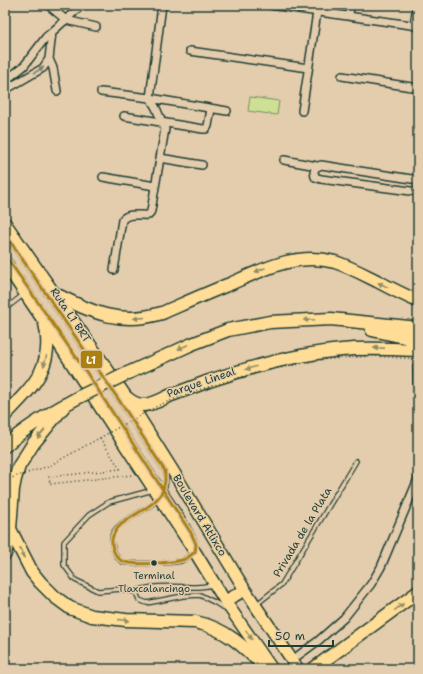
<svg xmlns="http://www.w3.org/2000/svg" width="423" height="674" font-family="'Shantell Sans',sans-serif">
	<style>
		.green { fill: #cee094; stroke: #768e64 }
		.lines { fill: none; stroke-linecap: round; stroke-linejoin: round }
		.street-tunnel { stroke: #bdb095; stroke-width: 7; stroke-dasharray: 7 3.5; stroke-linecap: butt }
		.lane-casing { stroke: #1f3d34; stroke-width: 6 }
		.street-casing { stroke: #1f3d34; stroke-width: 10 }
		.primary-casing { stroke: #1f3d34; stroke-width: 14 }
		.highway-casing { stroke: #1f3d34; stroke-width: 15 }
		.path { stroke: #1f3d34; stroke-width: 1.5; stroke-dasharray: 1 3; stroke-linecap: butt }
		.lane { stroke: #e4cdad; stroke-width: 3.5 }
		.street { stroke: #e4cdad; stroke-width: 7 }
		.primary { stroke: #ffdd96; stroke-width: 11 }
		.highway { stroke: #ffdd96; stroke-width: 12 }
		.highway-bridge-casing { stroke: #1f3d34; stroke-width: 15; stroke-linecap: butt }
		.path-bridge { stroke: #1f3d34; stroke-width: 1.5; stroke-dasharray: 1 3; stroke-linecap: butt }
		.highway-bridge { stroke: #ffdd96; stroke-width: 12 }
		.bus-1-casing { stroke: #e4cdad; stroke-width: 6 }
		.bus-1 { stroke: #ab8112; stroke-width: 3 }
		.oneway { fill: #787e6a }
		.oneway2 { fill: #8f8d65 }
		.bus-dot { fill: #1f3d34; stroke: #e4cdad; stroke-width: 1.5 }
		.labels { text-anchor: middle; stroke-width: 3; stroke-linejoin: round; paint-order: stroke }
		.bus-label { font-size: 10px; fill: #1f3d34; stroke: #e4cdad }
		.street-label { font-size: 11px; fill: #1f3d34; stroke: #e4cdad }
		.line-badge { stroke: #e4cdad; stroke-width: 1.5 }
		.badge-label { font-size: 11px; text-anchor: middle; font-weight: bold; fill: #fff }
	</style>
	<rect width="100%" height="100%" fill="#e4cdad"/>
	<filter id="ink" filterUnits="userSpaceOnUse"><feTurbulence type="fractalNoise" baseFrequency=".025" numOctaves="2"/><feDisplacementMap in="SourceGraphic" scale="8" xChannelSelector="R" yChannelSelector="G"/><feConvolveMatrix kernelMatrix="1 2 1 2 8 2 1 2 1" color-interpolation-filters="sRGB"/></filter>
	<g filter="url(#ink)">
		<path class="green" d="M250 97 279 101 277 115 248 111Z"/>
		<g class="lines">
			<path class="street-tunnel" d="M417 366 418 352"/>
			<g class="lane-casing">
				<path id="lane" d="M5 234 123 406 165 471C166 477 166 481 165 486 163 491 161 496 157 500 147 511 113 522 112 538 111 546 115 558 123 562 131 565 172 563 181 561 186 559 190 556 194 553
					M5 255 12 264
					M21 278C66 343 110 408 153 474 162 487 197 535 196 547
					M5 309 23 295
					M212 585C207 586 201 587 196 587 180 587 149 584 136 592L139 600 147 603 183 596 200 595 216 603 225 609
					M136 592 121 589 98 591 75 580 64 565V542L89 515 109 502 153 490
					M257 604 282 584 356 461"/>
			</g>
			<g class="street-casing">
				<path id="street" d="M48 5 66 20 96 27
					M270 5 418 26
					M349 16 350 5
					M414 26 417 5
					M190 51 308 68
					M49 59 53 68 57 91
					M342 76 418 88
					M5 81 24 66 46 37 52 32 82 5
					M5 90 43 68 49 59 52 32
					M101 92 150 98 227 111
					M302 111 317 12
					M124 116 203 129H206L208 126 211 109
					M160 158 202 165
					M284 160 317 166
					M103 177 155 186
					M418 180 321 165 315 168 314 172 315 177 321 179 418 192
					M114 270 122 220C129 212 139 216 149 215L151 211 165 129 156 108 150 98 162 5
					M417 366 418 408
					M292 660 318 641 344 618 371 584 381 567 418 479"/>
			</g>
			<g class="primary-casing">
				<path id="primary" d="M5 223 103 363 127 398 173 471 245 590 298 669
					M5 264 45 323 195 552 225 601 272 669
					M225 601 245 590"/>
			</g>
			<g class="highway-casing">
				<path id="highway" d="M53 293C92 312 119 326 162 313 185 303 207 293 230 284 264 269 296 252 335 262 350 267 363 274 377 281 390 288 404 295 418 301
					M372 330 418 340
					M128 373 192 344 228 330 270 322 331 319 418 328
					M127 398C132 402 137 405 143 405 152 405 161 400 169 396 182 391 196 386 209 381 256 365 304 352 354 349 375 348 397 349 418 350
					M66 404 33 444 19 466 15 479 13 489 10 529 32 572 40 582 55 597 70 608 92 616 126 620 195 622C225 628 245 647 266 669
					M5 415C33 386 55 367 45 323
					M5 446C27 426 53 411 79 397
					M5 554 10 529
					M313 669 418 592"/>
			</g>
			<path class="path" d="M100 438 120 469 49 477 50 484 132 475"/>
			<use href="#lane" class="lane"/>
			<use href="#street" class="street"/>
			<use href="#primary" class="primary"/>
			<use href="#highway" class="highway"/>
			<g class="highway-bridge-casing">
				<path id="highway-bridge" d="M79 397 128 373"/>
			</g>
			<path class="path-bridge" d="M5 480 49 466 159 405 195 391 251 374 318 360 372 356 418 359"/>
			<use href="#highway-bridge" class="highway-bridge"/>
			<g class="bus-1-casing">
				<path id="bus-1" d="M5 234 123 406 165 471V481L163 490
					M5 255 85 370 163 490
					M163 490 191 533 196 544 195 552C192 554 189 557 185 559 175 563 131 566 122 561 115 557 111 547 112 540 115 517 154 512 163 490Z"/>
			</g>
			<use href="#bus-1" class="bus-1"/>
		</g>
		<defs><path id="oneway-solid" d="M-6-.8H1V-3.2L6.5 0L1 3.2V.8H-6Z"/></defs>
		<use class="oneway" href="#oneway-solid" transform="translate(39 70) rotate(-32)"/>
		<g class="oneway2">
			<use href="#oneway-solid" transform="translate(260 270) rotate(158)"/>
			<use href="#oneway-solid" transform="translate(383 285) rotate(-154)"/>
			<use href="#oneway-solid" transform="translate(139 318) rotate(175)"/>
			<use href="#oneway-solid" transform="translate(309 320) rotate(177)"/>
			<use href="#oneway-solid" transform="translate(183 347) rotate(155)"/>
			<use href="#oneway-solid" transform="translate(379 348) rotate(-179)"/>
			<use href="#oneway-solid" transform="translate(45 361) rotate(106)"/>
			<use href="#oneway-solid" transform="translate(251 368) rotate(164)"/>
			<use href="#oneway-solid" transform="translate(41 434) rotate(131)"/>
			<use href="#oneway-solid" transform="translate(22 553) rotate(66)"/>
			<use href="#oneway-solid" transform="translate(399 607) rotate(-36)"/>
			<use href="#oneway-solid" transform="translate(124 620) rotate(4)"/>
			<use href="#oneway-solid" transform="translate(249 635) rotate(56)"/>
		</g>
	</g>
	<circle class="bus-dot" cx="154" cy="563" r="3.5"/>
	<g class="labels">
		<g class="bus-label">
			<text x="154" y="579">Terminal<tspan x="154" dy="13">Tlaxcalancingo</tspan></text>
		</g>
		<g class="street-label">
			<text transform="translate(71 315) rotate(56)" y="4">Ruta L1 BRT</text>
			<text transform="translate(201 382) rotate(-19)" y="4">Parque Lineal</text>
			<text transform="translate(200 515) rotate(59)" y="4">Boulevard Atlixco</text>
			<text transform="translate(302 532) rotate(-59)" y="4">Privada de la Plata</text>
		</g>
	</g>
	<rect class="line-badge" x="80" y="350" width="23" height="19" rx="4" fill="#ab8112"/>
	<g class="badge-label">
		<text x="91" y="364">L1</text>
	</g>
	<rect width="423" height="674" fill="none" stroke="#e4cdad" stroke-width="20"/>
	<rect x="10" y="10" width="403" height="654" fill="none" stroke="#1f3d34" stroke-width="1.5" filter="url(#ink)"/>
	<path d="M269 640v6h64v-6" fill="none" stroke="#1f3d34" stroke-width="2"/>
	<text x="275" y="640" font-size="12" fill="#1f3d34" stroke="#e4cdad" stroke-width="3" paint-order="stroke">50 m</text>
</svg>
